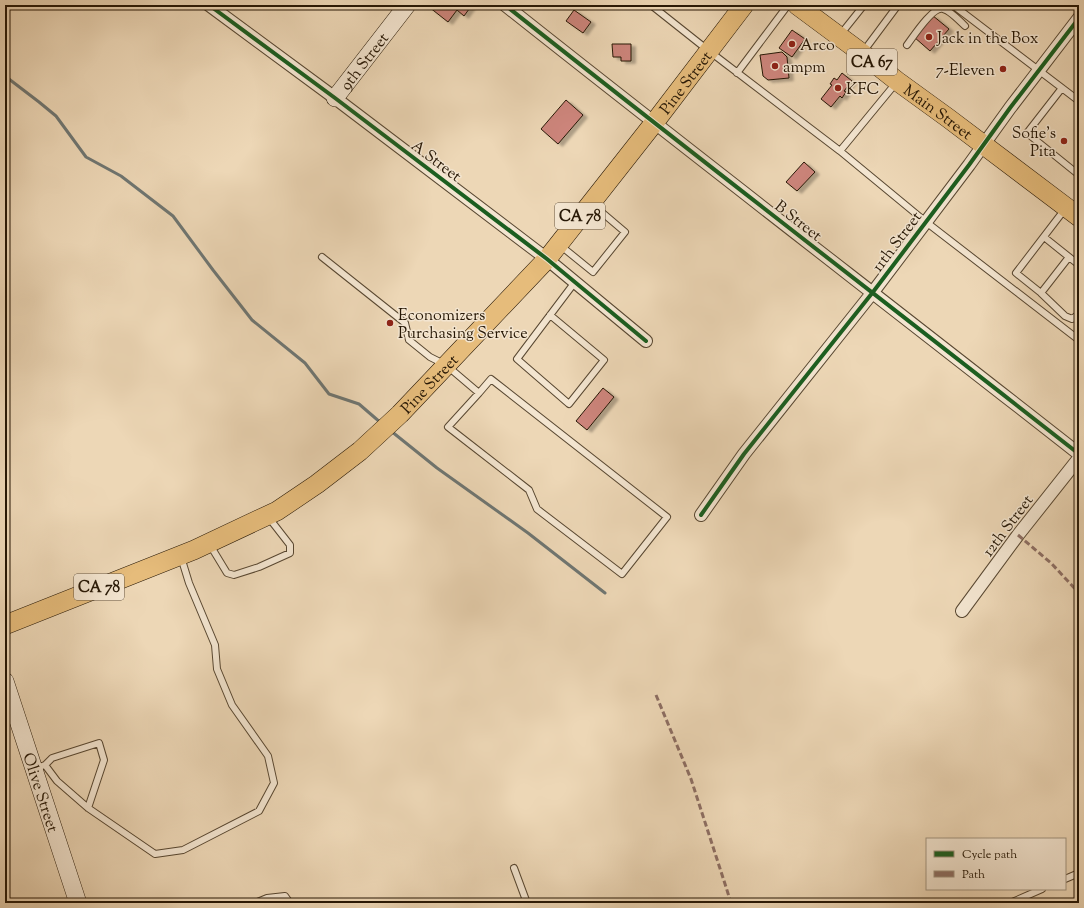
<svg xmlns="http://www.w3.org/2000/svg" width="1084" height="908" font-family="'Sorts Mill Goudy',serif">
	<style>
		.lines { fill: none; stroke-linecap: round; stroke-linejoin: round }
		.stream { stroke: #6f7672; stroke-width: 3 }
		.building { fill: #cd857c; stroke: #261705; filter: url(#shadow) }
		.lane-casing { stroke: #584731; stroke-width: 8 }
		.street-casing { stroke: #584731; stroke-width: 14 }
		.secondary-casing { stroke: #261705; stroke-width: 18 }
		.primary-casing { stroke: #261705; stroke-width: 20 }
		.lane { stroke: #f3e5d0; stroke-width: 6 }
		.street { stroke: #f3e5d0; stroke-width: 12 }
		.secondary { stroke: #f3e5d0; stroke-width: 17 }
		.primary { stroke: #e6bc7b; stroke-width: 19 }
		.quiet { stroke: #8d6e63; stroke-width: 3; stroke-dasharray: 6 3; stroke-linecap: butt }
		.cycleway-casing { stroke: #f3e5d0; stroke-width: 6 }
		.cycleway { stroke: #1b5e20; stroke-width: 4 }
		.poi-dot { fill: #8f2418; stroke: #f3e5d0; stroke-width: 1.5 }
		.labels { text-anchor: middle; stroke-width: 3; stroke-linejoin: round; paint-order: stroke }
		.shield { fill: #f3e5d0; stroke: #645542; stroke-width: 1 }
		.shield-label { font-size: 15px; font-weight: bold; fill: #261705 }
		.poi-label { font-size: 16px; fill: #261705; stroke: #f3e5d0; text-anchor: start }
		.street-label { font-size: 16px; fill: #261705; stroke: #f3e5d0 }
	</style>
	<defs>
		<filter id="shadow"><feDropShadow dx="4.5" dy="2.5" stdDeviation="1" flood-color="#0004"/></filter>
	</defs>
	<rect width="100%" height="100%" fill="#edd7b6"/>
	<filter id="stains"><feTurbulence type="fractalNoise" baseFrequency=".005" numOctaves="4"/><feColorMatrix values="0 0 0 0 .2 0 0 0 0 .09 0 0 0 0 .02 0 0 0 .5 -.17"/></filter>
	<radialGradient id="worn" r=".72"><stop offset=".6" stop-color="#630" stop-opacity="0"/><stop offset="1" stop-color="#630" stop-opacity=".3"/></radialGradient>
	<g class="lines">
		<path class="stream" d="M5 76 39 102 56 116 86 157 121 176 173 216 213 270 252 320 305 363 329 394 359 404 381 423
			M391 431 437 468 528 533 605 593"/>
	</g>
	<path class="building" d="M431 5H472L464 16 457 10 448 22 429 7Z
		M574 10 591 22 583 33 566 21Z
		M932 15 949 29 930 51 914 37Z
		M792 30 805 39 792 57 779 48Z
		M612 44H631V61H621V57H613Z
		M782 52 787 57 789 78 768 80 763 76 760 55Z
		M842 73 852 81 844 91 846 92 842 98 840 96 831 107 821 99 832 85 830 84 834 78 837 80Z
		M566 100 583 115 558 144 541 129Z
		M804 162 815 172 797 191 786 182Z
		M603 388 614 397 587 430 576 421Z"/>
	<g class="lines">
		<g class="lane-casing">
			<path id="lane" d="M651 5 709 51 840 151 926 222 1079 340
				M953 5 1079 101
				M840 35 864 5
				M907 45C913 37 933 6 943 9 949 10 960 21 965 26
				M863 52 898 5
				M737 73 788 5
				M1062 88 1027 133 1079 175
				M840 151 896 83
				M1065 209 1016 273 1041 293 1069 257
				M1044 237 1079 265
				M561 246 593 272 625 232 592 204
				M322 257 405 323 409 340 430 357 446 365 479 393 448 427 529 490 537 509 622 574 667 517 491 379 479 393
				M1041 293 1065 316 1072 319 1079 314
				M550 315 604 360 569 404 517 359 575 282
				M210 545 227 573 234 575 259 567 290 553V545L269 518
				M45 765 52 758 99 743 104 760 88 808
				M36 768 45 765 57 781 88 808 155 854 183 850 259 811 274 783 268 756 232 705 217 669 215 645 189 583 181 557
				M514 868 527 903
				M1065 879 1079 873
				M255 903 267 898 285 896 290 903
				M1010 903 1042 889"/>
		</g>
		<g class="street-casing">
			<path id="street" d="M209 5 335 98 547 259 646 341
				M505 5C695 156 888 304 1079 454
				M701 515 744 454 873 292 969 165 1010 108 1079 18
				M962 611 1018 535 1079 458"/>
		</g>
		<g class="secondary-casing">
			<g id="secondary">
				<path id="s1" d="M335 98 407 5"/>
				<path id="s2" d="M5 681 78 903"/>
			</g>
		</g>
		<g class="primary-casing">
			<g id="primary">
				<path id="s3" d="M797 5 863 54 897 81 948 118 1079 217"/>
				<path id="s4" d="M5 625 194 550 277 511 317 484 360 451 400 414 547 259 654 123 744 5"/>
			</g>
		</g>
		<use href="#lane" class="lane"/>
		<use href="#street" class="street"/>
		<use href="#secondary" class="secondary"/>
		<use href="#primary" class="primary"/>
		<path class="quiet" d="M1018 535 1051 563 1079 593
			M656 695 691 779 726 887 731 903"/>
		<g class="cycleway-casing">
			<path id="cycleway" d="M209 5 335 98 547 259 646 341
				M505 5C695 156 888 304 1079 454
				M701 515 744 454 873 292 969 165 1010 108 1079 18"/>
		</g>
		<use href="#cycleway" class="cycleway"/>
	</g>
	<g class="poi-dot">
		<circle cx="929" cy="37" r="4"/>
		<circle cx="792" cy="44" r="4"/>
		<circle cx="775" cy="66" r="4"/>
		<circle cx="1003" cy="69" r="4"/>
		<circle cx="838" cy="88" r="4"/>
		<circle cx="1064" cy="141" r="4"/>
		<circle cx="390" cy="323" r="4"/>
	</g>
	<g class="labels">
		<g class="shield">
			<rect x="847" y="49" width="50" height="26" rx="3"/>
			<rect x="555" y="203" width="50" height="26" rx="3"/>
			<rect x="74" y="574" width="50" height="26" rx="3"/>
		</g>
		<g class="shield-label">
			<text x="872" y="67">CA 67</text>
			<text x="580" y="221">CA 78</text>
			<text x="99" y="592">CA 78</text>
		</g>
		<g class="poi-label">
			<text x="937" y="43">Jack in the Box</text>
			<text x="800" y="50">Arco</text>
			<text x="783" y="72">ampm</text>
			<text x="995" y="75" text-anchor="end">7-Eleven</text>
			<text x="846" y="94">KFC</text>
			<text x="1056" y="138" text-anchor="end">Sofie's<tspan x="1056" dy="18">Pita</tspan></text>
			<text x="398" y="320">Economizers<tspan x="398" dy="18">Purchasing Service</tspan></text>
		</g>
		<g class="street-label">
			<text dy="6" stroke="none"><textPath href="#s1" startOffset="47">9th Street</textPath></text>
			<text dy="6" stroke="none"><textPath href="#s4" startOffset="890">Pine Street</textPath></text>
			<text dy="6" stroke="none"><textPath href="#s3" startOffset="177">Main Street</textPath></text>
			<text transform="translate(437 160) rotate(37)" y="6">A Street</text>
			<text transform="translate(799 220) rotate(38)" y="6">B Street</text>
			<text transform="translate(896 241) rotate(-53)" y="6">11th Street</text>
			<text dy="6" stroke="none"><textPath href="#s4" startOffset="494">Pine Street</textPath></text>
			<text transform="translate(1007 525) rotate(-53)" y="6">12th Street</text>
			<text dy="6" stroke="none"><textPath href="#s2" startOffset="117">Olive Street</textPath></text>
		</g>
	</g>
	<rect width="1084" height="908" fill="none" stroke="#edd7b6" stroke-width="20"/>
	<rect x="6" y="6" width="1072" height="896" fill="none" stroke="#261705" stroke-width="2"/>
	<rect x="10" y="10" width="1064" height="888" fill="none" stroke="#261705"/>
	<rect x="926" y="838" width="140" height="52" fill="#f3e5d0" stroke="#a1937f"/>
	<rect x="934" y="851" width="20" height="6" fill="#1b5e20" stroke="#a1937f"/>
	<text x="962" y="858" font-size="12" fill="#261705">Cycle path</text>
	<rect x="934" y="871" width="20" height="6" fill="#8d6e63" stroke="#a1937f"/>
	<text x="962" y="878" font-size="12" fill="#261705">Path</text>
	<rect width="100%" height="100%" filter="url(#stains)"/>
	<rect width="100%" height="100%" fill="url(#worn)"/>
</svg>
